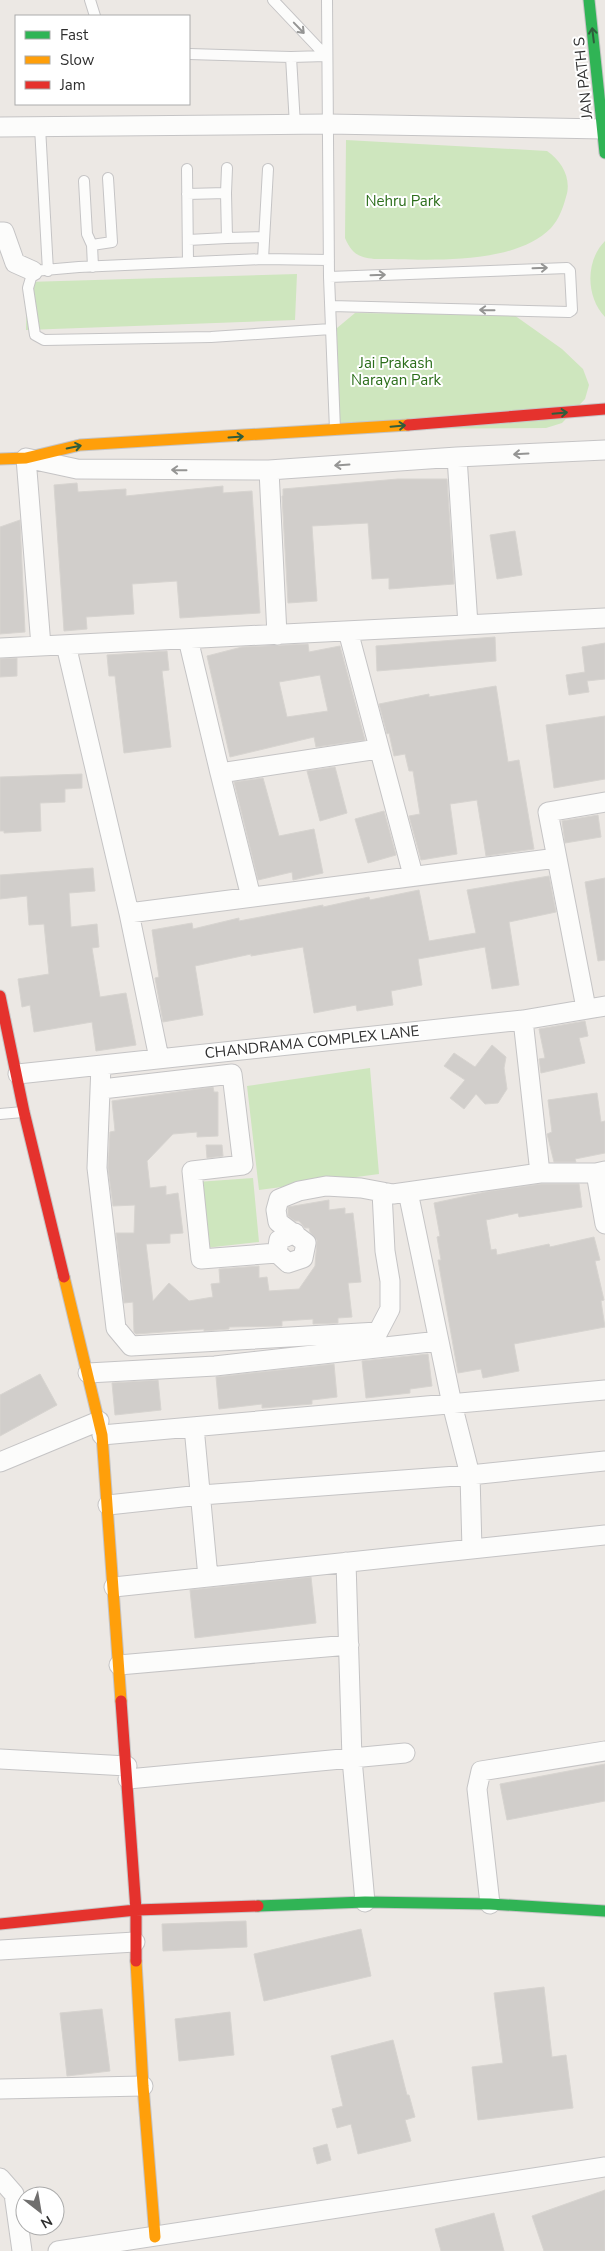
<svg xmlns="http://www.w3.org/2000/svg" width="605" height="2251" font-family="'Nunito Sans',sans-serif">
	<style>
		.green { fill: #cee6be }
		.building { fill: #d1cecb; stroke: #d7d4d0; fill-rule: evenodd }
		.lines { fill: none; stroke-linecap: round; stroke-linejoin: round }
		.lane-casing { stroke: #c5c4c5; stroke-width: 12 }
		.street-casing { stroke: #c5c4c5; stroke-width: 21 }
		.fast-casing { stroke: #c5c4c5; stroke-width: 13 }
		.slow-casing { stroke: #c5c4c5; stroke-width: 13 }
		.jam-casing { stroke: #c5c4c5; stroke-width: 13 }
		.lane { stroke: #fcfcfb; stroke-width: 10 }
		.street { stroke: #fcfcfb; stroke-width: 19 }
		.fast { stroke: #30b455; stroke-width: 11 }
		.slow { stroke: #ff9f0a; stroke-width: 11 }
		.jam { stroke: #e5322d; stroke-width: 11 }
		.oneway { stroke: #959594 }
		.oneway2 { stroke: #2f5d3c }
		.labels { text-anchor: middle; stroke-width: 4; stroke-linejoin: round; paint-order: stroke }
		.street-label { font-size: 15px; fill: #2e2e2e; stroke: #fff }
		.park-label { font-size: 15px; fill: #2c6e1b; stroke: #fff }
	</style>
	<rect width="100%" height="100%" fill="#ece8e4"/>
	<path class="green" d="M346 140 547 151C562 161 572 179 566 197 563 208 559 219 551 228 512 267 426 259 374 259 358 257 352 254 345 238Z
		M605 241V317C586 297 585 261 605 241Z
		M297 274 295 320 26 330 27 282Z
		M355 313 514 315 562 349 583 369 589 385 585 399 562 423 546 428 338 429 337 328Z
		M370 1068 379 1174 259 1190 247 1086Z
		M253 1178 259 1242 205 1248 197 1182Z"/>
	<path class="building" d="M398 479H447L454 584 389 589V578L372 579 368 523 312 526 317 601 288 603 282 496H283V489Z
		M77 483 78 492 126 489V496L223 486V493L252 491 260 613 180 618 177 581 132 584 134 614 86 617 87 629 64 631 54 485Z
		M20 520 25 632 0 634V527Z
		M515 531 522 575 497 579 490 535Z
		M495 637 496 661 377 671 376 646Z
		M605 643V679L587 681 589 692 569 695 566 675 585 672 582 647Z
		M308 644 309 652 340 646 365 740 316 747 314 737 230 757 207 656 242 647ZM320 675 328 711 287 717 279 682Z
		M167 651 169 670 162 671 171 747 124 753 115 676H109L107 655Z
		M17 658V676L0 677V659Z
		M496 686 508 762 519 760 534 849 486 856 477 800 450 804 457 854 421 860 409 816 420 814 413 771H409L405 754 394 756 389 733 387 734 379 704 429 694V697Z
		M605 716V779L554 788 546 725Z
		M335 767 347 813 320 821 307 771Z
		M82 774V788L65 789V802L40 803 41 831 4 833V831H0V777Z
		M263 778 279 836 314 829 323 873 293 880 292 872 258 880 234 782Z
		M384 811 396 855 368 863 355 819Z
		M598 815 601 837 565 843 562 821Z
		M93 868 95 891 69 893 71 927 97 924 99 947 92 948 100 997 126 993 136 1045 96 1051 92 1022 34 1032 30 1005 22 1007 18 979 49 974 44 924 29 925 27 896 0 899V875Z
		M549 876 556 912 509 922 519 985 492 989 485 947 418 959 422 985 391 991 393 1005 357 1011 356 1005 314 1013 303 947 251 956V954L195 966 203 1015 163 1022 155 978 159 977 152 930 192 923 193 929 239 918V921L323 905V907L369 897 370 900 419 890 429 941 476 933 467 890Z
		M605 878V960L598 961 585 882Z
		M585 1021 588 1036 579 1038 585 1063 541 1073 539 1059 545 1058 539 1029Z
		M492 1045 506 1057 504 1068 507 1089 498 1103 485 1104 476 1094 464 1109 450 1098 465 1080 444 1066 454 1053 475 1067Z
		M213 1087 214 1092H218V1136L197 1137V1132L173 1134 147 1161 150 1188 166 1186V1195L178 1193 183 1233 170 1234V1243L146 1244 153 1301 169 1283 189 1301 213 1297 211 1284 220 1283 219 1269 259 1266V1278L267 1277 269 1291 299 1289 315 1266 317 1240 310 1232 309 1228H305L299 1221H295L288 1216V1207L329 1200V1210L345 1208V1214L353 1213 361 1282 348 1283 352 1317 338 1318V1323L313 1324V1319L282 1321V1326L229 1327V1329L204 1331V1329L136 1334 134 1332 133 1302 124 1303 116 1233H134L135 1205 113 1206 108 1168 110 1132 115 1131 112 1101Z
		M597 1093 601 1122 605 1121V1153L575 1159 576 1162H554L547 1134 552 1132 548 1100Z
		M206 1145H222L223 1156 207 1158Z
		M541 1184H579L582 1207 519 1217 518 1213 486 1220 491 1250 496 1249 497 1255 549 1244 550 1247 594 1237 600 1260 595 1261 604 1300 601 1301 605 1327 514 1344 519 1371 483 1378 481 1369 458 1373 438 1260H441L437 1237 440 1236 434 1203 490 1191Z
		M428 1354 432 1386 410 1389V1393L366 1398 362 1361Z
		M334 1364 337 1397 312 1400V1404L262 1408V1404L219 1409 216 1377Z
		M40 1374 57 1405 0 1436V1395Z
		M158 1380 161 1410 115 1415 112 1383Z
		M311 1577 316 1623 195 1638 190 1590Z
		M605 1764V1801L507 1820 500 1784Z
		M246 1921 247 1947 163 1951 162 1924Z
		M361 1929 371 1976 264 2001 254 1954Z
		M544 1987 552 2057 566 2055 573 2108 478 2120 472 2067 503 2063 494 1993Z
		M102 2009 110 2071 67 2076 60 2013Z
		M230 2012 234 2055 179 2061 175 2019Z
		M393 2040 407 2095H409L415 2117 405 2120 411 2141 358 2154 351 2124 337 2128 332 2109 343 2106 331 2056Z
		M327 2144 331 2160 317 2164 313 2148Z
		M605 2190V2251H544L532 2216Z
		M494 2213 504 2251H441L435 2229Z"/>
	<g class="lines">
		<g class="lane-casing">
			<path id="lane" d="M90 0 95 16
				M273 0 326 56
				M327 0 329 277 335 430
				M189 54 291 57 295 125
				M291 57 326 56
				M40 127 48 271
				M187 169 188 262
				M84 181 87 234 92 245 93 267
				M226 193 227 168
				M187 194 226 193 227 238 188 240
				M227 238 263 237
				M92 245 112 242 108 178
				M263 259 268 169
				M329 260 263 259 79 267 33 271 28 288 35 335 44 340 211 337 331 329
				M329 277 567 268 570 271 572 310 569 312 331 306
				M0 1114 23 1112"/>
		</g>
		<g class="street-casing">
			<path id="street" d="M0 127 328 124 604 129
				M0 232H4L15 263 33 271
				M457 457 468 625
				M269 470 277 635
				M348 631 413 875
				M188 639 220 773
				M66 645 129 913 159 1058
				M41 646 26 458 77 469 269 470 457 457 605 450
				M0 648 605 618
				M251 897 220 773 378 749
				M129 913 557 858
				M586 1008 548 812 605 802
				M523 1020 540 1173
				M101 1065 97 1168 116 1328 131 1346 378 1332 390 1309V1281L385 1251 382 1192
				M18 1074 523 1020 605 1006
				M102 1089 232 1074 243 1165 192 1171 201 1259 277 1253
				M596 1173 605 1224
				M408 1192 452 1404 470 1475 472 1549
				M295 1233 279 1240 277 1253 288 1263 303 1258 306 1243 278 1222 276 1210 279 1199 299 1191 326 1186 361 1188 393 1194 540 1173H596L605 1171
				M88 1373 215 1366 439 1341
				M194 1427 208 1577
				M102 1435 605 1390
				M0 1462 99 1421
				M108 1505 201 1495 470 1475 605 1461
				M346 1562 352 1759 365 1902
				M114 1587 605 1535
				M119 1665 349 1645
				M0 1759 127 1766
				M128 1779 405 1753
				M490 1904 477 1789 481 1771 605 1751
				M0 1950 135 1942
				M0 2089 143 2086
				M0 2178 14 2194 22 2251
				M58 2251 605 2167"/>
		</g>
		<g class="fast-casing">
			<path id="fast" d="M589 0 605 153
				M258 1906 365 1902 490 1904 605 1911"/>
		</g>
		<g class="slow-casing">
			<path id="slow" d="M0 459 26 458 80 445 408 425
				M64 1277 102 1435 121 1701
				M136 1961 143 2086 155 2237"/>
		</g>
		<g class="jam-casing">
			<path id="jam" d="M408 425 605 409
				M0 996 24 1112 64 1277
				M121 1701 136 1910V1961
				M0 1924 136 1910 258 1906"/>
		</g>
		<use href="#lane" class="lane"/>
		<use href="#street" class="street"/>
		<use href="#fast" class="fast"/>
		<use href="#slow" class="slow"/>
		<use href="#jam" class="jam"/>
	</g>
	<defs><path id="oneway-shaft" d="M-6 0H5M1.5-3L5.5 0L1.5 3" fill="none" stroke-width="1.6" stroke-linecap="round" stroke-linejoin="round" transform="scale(1.25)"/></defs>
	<g class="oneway">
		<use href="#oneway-shaft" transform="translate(299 28) rotate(46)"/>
		<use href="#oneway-shaft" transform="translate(540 268) rotate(-2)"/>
		<use href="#oneway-shaft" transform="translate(378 275) rotate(-2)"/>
		<use href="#oneway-shaft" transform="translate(487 310) rotate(-179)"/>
		<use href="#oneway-shaft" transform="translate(521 454) rotate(177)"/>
		<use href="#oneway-shaft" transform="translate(342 465) rotate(176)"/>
		<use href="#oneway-shaft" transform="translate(179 470) rotate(-179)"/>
	</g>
	<g class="oneway2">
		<use href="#oneway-shaft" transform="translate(593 35) rotate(-97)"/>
		<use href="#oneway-shaft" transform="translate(560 413) rotate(-5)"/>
		<use href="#oneway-shaft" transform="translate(398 426) rotate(-5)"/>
		<use href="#oneway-shaft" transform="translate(236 437) rotate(-4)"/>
		<use href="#oneway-shaft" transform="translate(74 447) rotate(-12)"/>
	</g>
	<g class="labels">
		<g class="street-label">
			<text transform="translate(583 78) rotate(-96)" y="5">JAN PATH S</text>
			<text transform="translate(312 1042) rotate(-6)" y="5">CHANDRAMA COMPLEX LANE</text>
		</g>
		<g class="park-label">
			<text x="403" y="206">Nehru Park</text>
			<text x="396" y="368">Jai Prakash<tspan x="396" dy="17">Narayan Park</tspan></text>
		</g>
	</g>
	<rect x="15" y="15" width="175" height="90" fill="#ffffff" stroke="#ababab"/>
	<rect x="25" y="31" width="25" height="8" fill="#30b455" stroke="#ababab"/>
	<text x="60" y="40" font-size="15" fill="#2e2e2e">Fast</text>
	<rect x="25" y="56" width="25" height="8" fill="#ff9f0a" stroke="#ababab"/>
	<text x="60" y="65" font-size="15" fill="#2e2e2e">Slow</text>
	<rect x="25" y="81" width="25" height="8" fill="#e5322d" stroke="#ababab"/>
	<text x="60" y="90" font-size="15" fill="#2e2e2e">Jam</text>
	<g transform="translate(40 2211) rotate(149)"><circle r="24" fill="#ffffff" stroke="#ababab"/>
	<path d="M0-4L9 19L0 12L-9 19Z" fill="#706f6e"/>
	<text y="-8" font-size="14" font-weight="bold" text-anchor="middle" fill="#2e2e2e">N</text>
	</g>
</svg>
